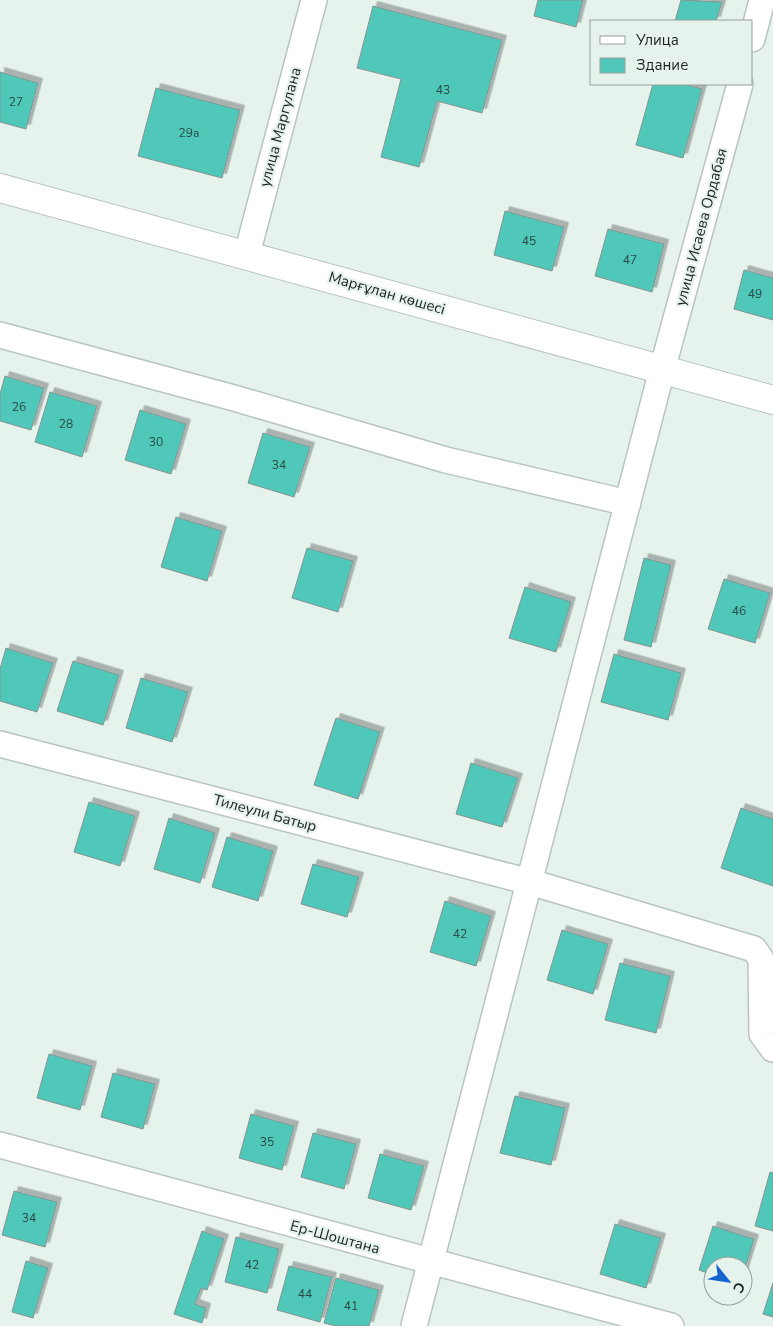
<svg xmlns="http://www.w3.org/2000/svg" width="773" height="1326" font-family="'Nunito Sans',sans-serif">
	<style>
		.building { fill: #50c7b9; stroke: #859391; filter: url(#shadow) }
		.lines { fill: none; stroke-linecap: round; stroke-linejoin: round }
		.street-casing { stroke: #b8c5bf; stroke-width: 28 }
		.secondary-casing { stroke: #b8c5bf; stroke-width: 30 }
		.street { stroke: #fff; stroke-width: 25 }
		.secondary { stroke: #fff; stroke-width: 28 }
		.labels { text-anchor: middle; stroke-width: 4.5; stroke-linejoin: round; paint-order: stroke }
		.number-label { font-size: 12px; fill: #2a4b46 }
		.street-label { font-size: 15px; fill: #1d2220; stroke: #e6f3ed }
	</style>
	<defs>
		<filter id="shadow"><feDropShadow dx="4.5" dy="-4.5" stdDeviation="0" flood-color="#0004"/></filter>
	</defs>
	<rect width="100%" height="100%" fill="#e6f3ed"/>
	<path class="building" d="M538 0H583L576 27 534 16Z
		M681 0 722 2 716 21H675Z
		M373 6 502 40 482 113 437 101 419 167 381 157 401 79 357 68Z
		M0 72 38 83 26 129 0 122Z
		M653 84H683L702 89 683 158 636 145Z
		M156 88 240 110 222 178 138 156Z
		M505 211 564 227 552 271 494 255Z
		M608 229 664 244 652 292 595 276Z
		M744 270 773 278V320L734 309Z
		M5 376 44 388 31 430 0 421V394Z
		M50 392 97 406 82 457 35 442Z
		M140 410 186 424 171 474 125 460Z
		M263 433 310 447 294 497 248 483Z
		M176 517 222 531 207 581 161 567Z
		M307 548 353 561 338 612 292 598Z
		M644 558 671 565 651 647 624 640Z
		M724 579 770 593 755 643 708 629Z
		M525 587 571 602 556 652 509 638Z
		M6 648 53 663 37 712 0 701V669Z
		M614 654 681 673 668 720 601 702Z
		M73 661 119 675 103 725 57 711Z
		M141 678 188 692 172 742 126 728Z
		M336 718 380 732 358 799 314 785Z
		M471 763 518 778 502 827 456 814Z
		M89 802 135 816 120 866 74 852Z
		M741 808 773 819V886L721 868Z
		M169 818 215 833 200 883 154 869Z
		M227 837 273 851 258 901 212 887Z
		M313 864 359 877 347 917 301 904Z
		M445 901 491 916 476 966 430 952Z
		M562 930 608 944 593 994 547 980Z
		M620 963 670 976 656 1033 605 1020Z
		M49 1054 92 1066 80 1110 37 1098Z
		M113 1073 155 1084 143 1129 101 1117Z
		M515 1096 565 1108 551 1165 500 1153Z
		M251 1114 294 1126 282 1170 239 1158Z
		M313 1133 356 1144 344 1189 301 1177Z
		M380 1154 424 1166 411 1210 368 1198Z
		M770 1172 773 1173V1231L755 1226Z
		M14 1191 57 1202 45 1247 2 1235Z
		M615 1224 661 1238 646 1288 600 1274Z
		M713 1226 754 1239 743 1275V1266H713V1275L699 1270Z
		M202 1231 224 1239 207 1290 201 1288 195 1304 206 1308 202 1323 174 1314Z
		M236 1237 279 1249 267 1293 225 1282Z
		M26 1261 48 1268 33 1318 12 1312Z
		M289 1266 332 1277 320 1322 277 1310Z
		M336 1278 379 1290 369 1326H336L324 1323Z
		M773 1283V1317L763 1314Z"/>
	<g class="lines">
		<g class="street-casing">
			<path id="street" d="M752 39 762 0
				M247 254 314 0
				M0 335 234 398 446 460 628 503
				M0 744 530 882 754 949 761 959 762 1034 773 1049
				M0 1145 671 1326
				M414 1326 662 370 740 84"/>
		</g>
		<g class="secondary-casing">
			<path id="secondary" d="M0 188 773 400"/>
		</g>
		<use href="#street" class="street"/>
		<use href="#secondary" class="secondary"/>
	</g>
	<g class="labels">
		<g class="number-label">
			<text x="443" y="94">43</text>
			<text x="16" y="106">27</text>
			<text x="189" y="137">29а</text>
			<text x="529" y="245">45</text>
			<text x="630" y="264">47</text>
			<text x="755" y="298">49</text>
			<text x="19" y="411">26</text>
			<text x="66" y="428">28</text>
			<text x="156" y="446">30</text>
			<text x="279" y="469">34</text>
			<text x="739" y="615">46</text>
			<text x="460" y="938">42</text>
			<text x="267" y="1146">35</text>
			<text x="29" y="1222">34</text>
			<text x="252" y="1269">42</text>
			<text x="305" y="1298">44</text>
			<text x="351" y="1310">41</text>
		</g>
		<g class="street-label">
			<text transform="translate(280 127) rotate(-75)" y="5">улица Маргулана</text>
			<text transform="translate(701 227) rotate(-75)" y="5">улица Исаева Ордабая</text>
			<text transform="translate(387 293) rotate(16)" y="5">Марғұлан көшесі</text>
			<text transform="translate(265 813) rotate(15)" y="5">Тилеули Батыр</text>
			<text transform="translate(335 1237) rotate(15)" y="5">Ер-Шоштана</text>
		</g>
	</g>
	<rect x="590" y="20" width="162" height="65" fill="#e6f3ed" stroke="#969f9b"/>
	<rect x="600" y="36" width="25" height="8" fill="#ffffff" stroke="#969f9b"/>
	<text x="636" y="45" font-size="15" fill="#1d2220">Улица</text>
	<rect x="600" y="58" width="25" height="15" fill="#50c7b9" stroke="#969f9b"/>
	<text x="636" y="70" font-size="15" fill="#1d2220">Здание</text>
	<g transform="translate(728 1281) rotate(120)"><circle r="24" fill="#e6f3ed" stroke="#969f9b"/>
	<path d="M0-4L9 19L0 12L-9 19Z" fill="#1664ce"/>
	<text y="-8" font-size="14" font-weight="bold" text-anchor="middle" fill="#1d2220">С</text>
	</g>
</svg>
